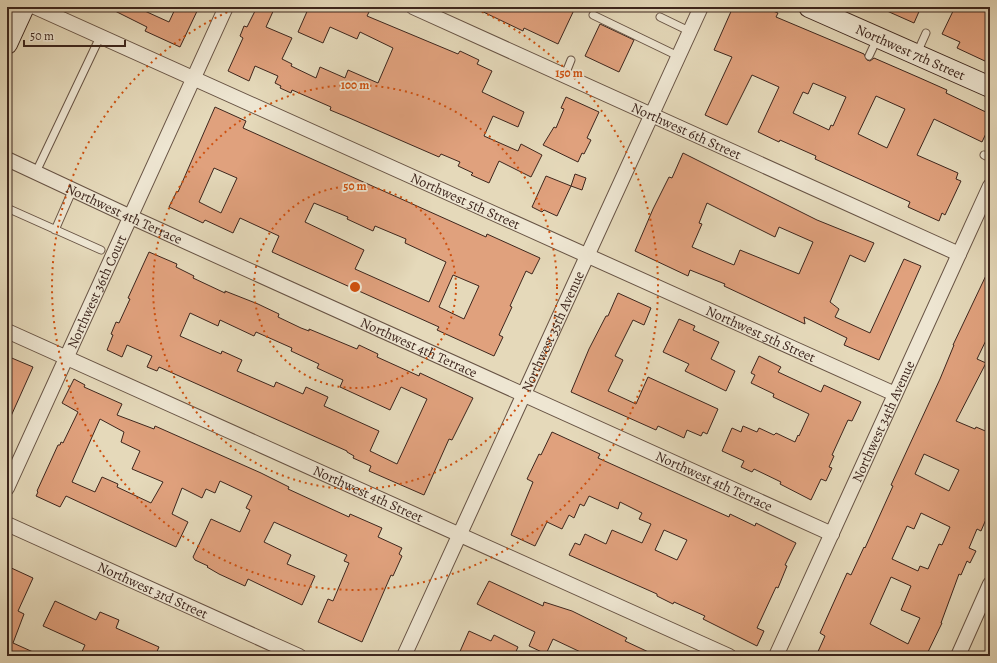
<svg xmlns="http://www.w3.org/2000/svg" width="997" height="663" font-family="Alegreya,serif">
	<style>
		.building { fill: #e0a17d; stroke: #3d261d; fill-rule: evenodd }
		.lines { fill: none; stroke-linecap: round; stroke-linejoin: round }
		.service-casing { stroke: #675344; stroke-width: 9 }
		.minor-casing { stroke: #675344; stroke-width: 16 }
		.secondary-casing { stroke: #3d261d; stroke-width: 22 }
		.service { stroke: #eee6d2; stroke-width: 7 }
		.minor { stroke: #eee6d2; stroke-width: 14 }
		.secondary { stroke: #eee6d2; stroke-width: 20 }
		.ring { fill: none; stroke: #ce510f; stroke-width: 2; stroke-dasharray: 2 4 }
		.labels { text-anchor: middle; stroke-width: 3.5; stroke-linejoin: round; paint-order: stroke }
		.street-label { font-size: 14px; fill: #3d261d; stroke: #eee6d2 }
		.centre { fill: #ce510f; stroke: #eee6d2; stroke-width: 2 }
		.ring-label { font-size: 12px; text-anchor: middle; font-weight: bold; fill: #ce510f; stroke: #eee6d2; stroke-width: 3.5; stroke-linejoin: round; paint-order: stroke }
	</style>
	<rect width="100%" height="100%" fill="#e5d9ba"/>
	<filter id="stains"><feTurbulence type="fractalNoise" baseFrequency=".005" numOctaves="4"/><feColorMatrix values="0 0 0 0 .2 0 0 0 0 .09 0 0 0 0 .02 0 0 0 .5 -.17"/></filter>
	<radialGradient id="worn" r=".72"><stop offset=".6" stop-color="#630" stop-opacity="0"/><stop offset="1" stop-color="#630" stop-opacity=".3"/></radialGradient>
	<path class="building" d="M107 7H136L169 22 176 7H199L180 47 145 31 147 27Z
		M257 7H275L266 27 292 38 282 59 292 64 291 66 316 78 320 67 345 78 348 70 378 83 393 48 360 32 357 39 330 27 323 43 298 32 309 7 317 11 319 7H364L370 10 367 16 458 54 460 51 479 60 477 64 492 71 482 92 524 112 518 127 493 116 484 136 518 151 521 144 542 155 531 177 499 161 489 183 471 175 473 173 458 166 460 162 441 154 439 157 347 117 330 110 331 107 299 93 292 90 291 93 280 88 281 86 275 83 278 76 255 66 249 81 228 71 243 38 240 36 244 26 247 27Z
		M473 7H567L574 10 558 44 524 28 523 31Z
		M733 7H763L778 13 776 17 864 54 867 60 870 61 874 58 920 78 947 90 946 93 990 114V125L982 142 934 119 917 155 958 173 956 179 961 181 945 215 942 213 939 221 908 207 910 202 815 159 816 156 780 140 779 142 758 132 779 87 752 75 727 125 705 115 732 57 714 50ZM813 83 846 97 833 126 831 125 829 130 793 113 803 92 808 94ZM876 96 905 109 887 148 858 134Z
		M878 7H921L914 23Z
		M955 7H975L990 14V56L987 62 957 48 960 42 942 34Z
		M600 24 634 40 619 72 585 56Z
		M566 97 599 112 587 138 591 140 584 154 582 153 578 162 543 145 554 127 556 128 564 109 561 108Z
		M215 107 246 121 243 128 486 237 487 234 540 258 532 274 526 271 510 306 512 307 499 335 503 337 494 356 437 330 439 327 272 252 279 236 240 218 233 233 205 220 203 223 169 207 177 191 178 192ZM214 168 237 178 221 213 199 202ZM314 203 348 217 347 219 373 231 375 226 406 239 405 243 446 262 429 302 355 269 364 250 305 222ZM453 275 479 286 464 319 439 307Z
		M683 153 817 220 874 243 865 262 850 255 830 302 839 309 835 317 870 333 904 259 921 266 879 360 844 345 847 338 804 317 805 324 724 286 725 284 690 270 688 276 635 251 653 209 669 177 672 178ZM707 203 775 237 779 227 813 242 799 274 740 250 734 265 692 247 702 224 699 223Z
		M575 174 586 178 582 190 571 186Z
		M546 176 571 186 557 216 544 210 542 212 532 207Z
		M149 252 177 264 176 267 194 276 193 278 225 293V291L258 304 279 314 278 317 301 328 309 331V329L357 349 359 345 378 354 377 357 419 376 420 373 473 398 452 440 449 439 424 495 369 471 371 466 353 458 354 456 347 452V451L159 367 157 371 147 367 152 356 127 345 122 357 107 350 113 335 111 334 116 322 119 323 130 299 128 298ZM190 313 218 326 220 320 254 336 256 332 292 348 291 351 319 364 317 368 343 380 340 387 390 410 401 387 427 399 397 464 370 451 379 431 324 406 328 397 306 387 303 394 276 382 274 387 237 371 242 360 222 351 221 354 180 336Z
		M990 267V332L977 359 986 363 956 421 975 429 976 427 990 433V510L981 531 977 529 969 548 976 551 970 563 967 561 961 575 959 574 941 623H942L926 656H816L825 636 820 633 847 573 851 575 864 547 865 548 893 486 891 485 940 379 954 345H953ZM924 454 959 470 949 491 915 474ZM921 513 950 527 942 545 939 544 928 569 920 566 918 571 892 559 907 526 914 529ZM891 577 911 586 901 610 920 618 908 644 870 624Z
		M618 293 651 308 644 325 633 320 615 356 623 360 608 391 636 404 648 377 718 409 707 434 703 432 701 436 687 430 684 438 658 426 656 430 571 392 589 349 606 316H608Z
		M679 319 695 326 693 330 719 342 711 359 735 371 726 391 685 371 689 364 663 352Z
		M7 356 33 367 7 425Z
		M759 356 781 367 778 372 821 392 824 385 861 402 852 421 848 420 832 455 834 456 829 467 832 468 826 481 821 479 811 500 780 484 781 482 754 469 752 472 741 467 744 461 722 451 732 428 741 432 743 426 757 432 759 428 774 435 776 433 795 442 798 435 799 436 809 414 773 397 774 394 751 383 755 375 751 373Z
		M74 379 85 385 84 387 122 404 117 415 154 429 155 426 261 473 289 487 288 489 349 517 350 514 382 528 378 537 402 548 399 554 402 556 393 576 391 575 362 642 318 622 328 599 333 601 349 563 344 561 347 555 274 522 264 542 291 555 287 564 315 576 302 605 248 579 245 586 219 574 207 567 208 566 195 560 193 557 211 519 240 532 250 510 246 508 252 496 220 481 215 493 206 489 202 498 182 488 172 514 188 522 176 547 66 496 60 507 36 496 38 492 37 491 58 445H60L61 442 63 443 78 412 62 403ZM100 419 124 432 121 442 140 451 132 469 163 482 151 503 117 487 118 484 102 477 95 492 72 482Z
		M552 432 600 454 598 458 729 517 730 514 755 526 756 523 796 543 785 565 787 566 778 588 776 587 757 628 764 631 757 646 703 619 705 616 674 602 673 604 657 596V594L569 555 575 543 580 545 585 534 606 544 612 530 642 543 651 524 639 519 642 513 620 502 618 509 589 496 584 506 580 504 574 518 569 515 562 529 547 522 535 546 511 535 533 482 527 479 539 454 541 455ZM664 530 687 540 677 560 655 550Z
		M7 566 33 578 18 611 24 614 13 643 42 656H7Z
		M489 581 543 606 544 602 572 611 627 638 625 641 657 656H589L553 639 546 654 529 646 535 632 477 604Z
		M55 601 96 620 100 612 119 620 116 628 159 647 155 656H80L85 645 43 626Z
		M469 631 491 641 494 635 518 647 514 656H458Z"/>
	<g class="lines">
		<g class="service-casing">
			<path id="service" d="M593 15 678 56
				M660 17 689 31
				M917 53 926 33
				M869 56 877 39
				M565 75 571 60
				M984 155 990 158
				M36 172 100 37
				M7 208 101 250
				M55 230 73 189"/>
		</g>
		<g class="minor-casing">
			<g id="minor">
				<path id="s1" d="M35 7 895 394"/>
				<path id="s2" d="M413 7 959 254"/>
				<path id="s3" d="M7 159 131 217 832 534"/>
				<path id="s4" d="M7 331 729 656"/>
				<path id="s5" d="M7 488 226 7"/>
				<path id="s6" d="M7 524 299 656"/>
				<path id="s7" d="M404 656 701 7"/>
				<path id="s8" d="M776 656 990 186"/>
				<path d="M958 656 990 584"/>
			</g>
		</g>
		<g class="secondary-casing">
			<g id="secondary">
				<path id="s9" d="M809 7 990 87"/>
				<path d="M7 44 24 7"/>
			</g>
		</g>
		<use href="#service" class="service"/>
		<use href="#minor" class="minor"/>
		<use href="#secondary" class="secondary"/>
	</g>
	<g class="ring">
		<circle cx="355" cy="287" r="101"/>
		<circle cx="355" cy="287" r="202"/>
		<path d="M471 7A303 303 0 1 1 239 7"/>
	</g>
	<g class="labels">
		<g class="street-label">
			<text dy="5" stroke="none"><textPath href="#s9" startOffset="111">Northwest 7th Street</textPath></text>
			<text dy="5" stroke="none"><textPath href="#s2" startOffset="300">Northwest 6th Street</textPath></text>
			<text dy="5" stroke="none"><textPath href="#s1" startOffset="472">Northwest 5th Street</textPath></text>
			<text dy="5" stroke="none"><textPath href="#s3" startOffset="129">Northwest 4th Terrace</textPath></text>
			<text dy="5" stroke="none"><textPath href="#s5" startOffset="216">Northwest 36th Court</textPath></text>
			<text dy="5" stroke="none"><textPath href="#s7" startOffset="357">Northwest 35th Avenue</textPath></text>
			<text dy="5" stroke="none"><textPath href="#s1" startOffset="796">Northwest 5th Street</textPath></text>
			<text dy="5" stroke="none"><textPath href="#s3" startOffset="453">Northwest 4th Terrace</textPath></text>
			<text dy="5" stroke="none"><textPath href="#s8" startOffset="258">Northwest 34th Avenue</textPath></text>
			<text dy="5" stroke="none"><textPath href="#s3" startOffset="777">Northwest 4th Terrace</textPath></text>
			<text dy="5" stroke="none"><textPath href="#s4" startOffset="396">Northwest 4th Street</textPath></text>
			<text dy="5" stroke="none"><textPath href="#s6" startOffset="160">Northwest 3rd Street</textPath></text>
		</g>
	</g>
	<circle cx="355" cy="287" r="6" class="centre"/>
	<g class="ring-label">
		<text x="569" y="77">150 m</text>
		<text x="355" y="89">100 m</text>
		<text x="355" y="190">50 m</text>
	</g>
	<rect width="997" height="663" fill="none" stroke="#e5d9ba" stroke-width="24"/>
	<rect x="8" y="8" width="981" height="647" fill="none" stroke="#3d261d" stroke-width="2"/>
	<rect x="12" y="12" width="973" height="639" fill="none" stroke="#3d261d"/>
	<path d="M24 40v6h101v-6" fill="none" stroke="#3d261d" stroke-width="2"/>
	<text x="30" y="40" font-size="12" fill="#3d261d" stroke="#eee6d2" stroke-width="3" paint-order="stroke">50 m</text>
	<rect width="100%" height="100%" filter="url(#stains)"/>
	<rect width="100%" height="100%" fill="url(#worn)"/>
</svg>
